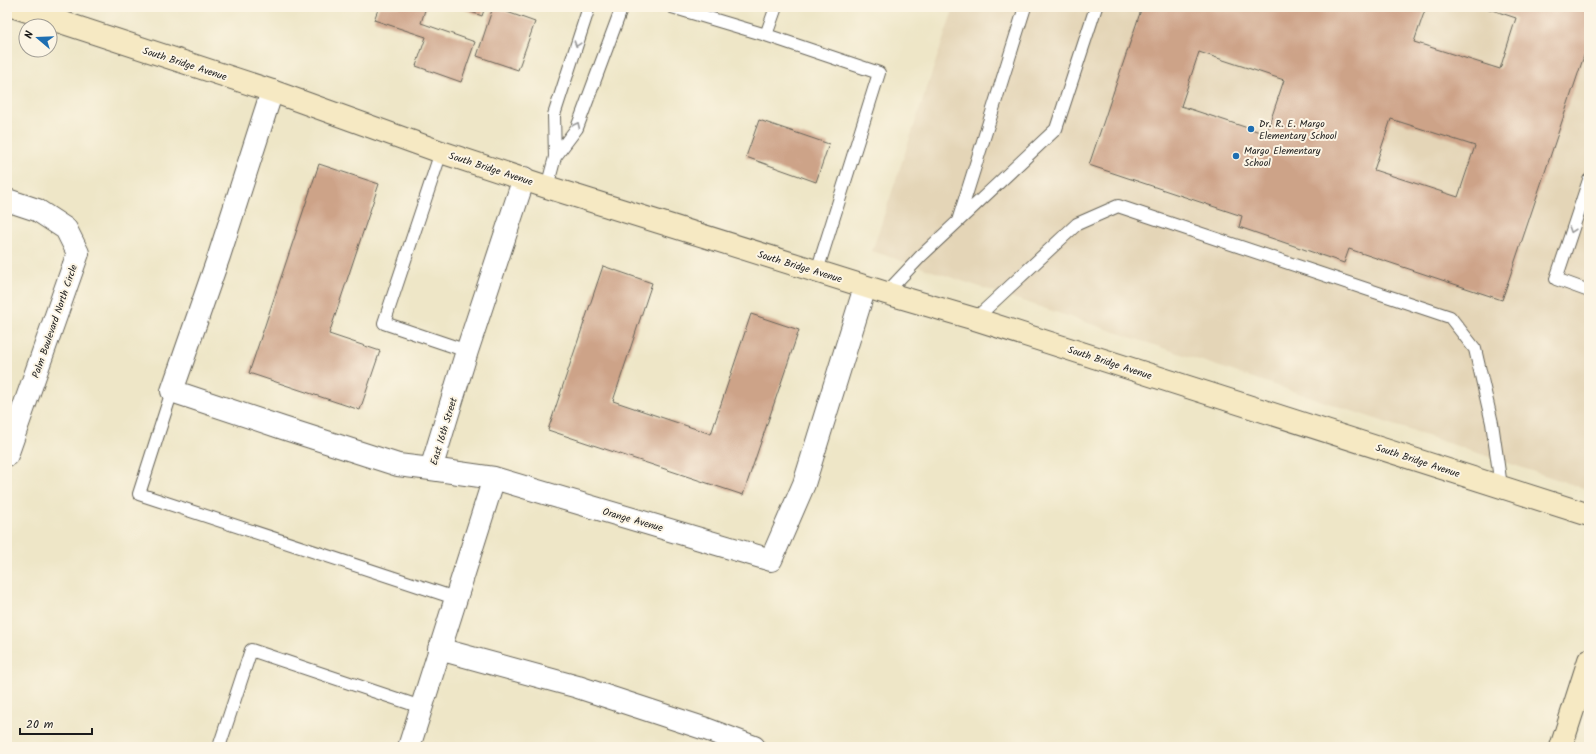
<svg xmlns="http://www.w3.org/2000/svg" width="1596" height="754" font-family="Kalam,sans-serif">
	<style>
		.built { fill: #e4d5b7 }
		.building { fill: #cda388; fill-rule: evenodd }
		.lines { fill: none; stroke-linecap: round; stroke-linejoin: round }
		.lane-casing { stroke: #666358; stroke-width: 14 }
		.street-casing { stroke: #666358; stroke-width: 24 }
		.secondary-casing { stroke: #666358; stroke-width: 24 }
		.lane { stroke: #fff; stroke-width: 12 }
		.street { stroke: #fff; stroke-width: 22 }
		.secondary { stroke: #f6e9c3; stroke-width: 22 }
		.oneway { stroke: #999 }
		.poi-dot { fill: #1f6fb2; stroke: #fcf5e5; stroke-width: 1.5 }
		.labels { text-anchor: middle; stroke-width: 4; stroke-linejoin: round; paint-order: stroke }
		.street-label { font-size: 10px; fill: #1c1c1c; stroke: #fcf5e5 }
		.poi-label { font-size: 10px; fill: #1c1c1c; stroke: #fcf5e5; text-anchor: start }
	</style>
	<rect width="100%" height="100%" fill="#fcf5e5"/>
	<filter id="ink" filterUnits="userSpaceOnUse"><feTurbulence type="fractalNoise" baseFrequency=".025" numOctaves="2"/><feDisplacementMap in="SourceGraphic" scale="8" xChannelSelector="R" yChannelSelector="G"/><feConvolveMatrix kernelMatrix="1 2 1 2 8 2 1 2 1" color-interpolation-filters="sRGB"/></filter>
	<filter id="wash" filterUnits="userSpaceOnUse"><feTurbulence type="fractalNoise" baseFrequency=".012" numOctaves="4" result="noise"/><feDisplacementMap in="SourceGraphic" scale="16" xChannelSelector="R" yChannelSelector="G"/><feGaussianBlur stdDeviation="0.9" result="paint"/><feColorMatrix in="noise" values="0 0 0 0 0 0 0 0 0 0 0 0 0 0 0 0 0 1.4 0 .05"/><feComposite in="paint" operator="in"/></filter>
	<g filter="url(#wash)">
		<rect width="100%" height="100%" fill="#eee6c7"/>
		<path class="built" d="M954 7H1589V490L872 251Z"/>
		<g id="blocks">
			<path class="building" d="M379 7H426L421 23 475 42 461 82 416 66 426 37 374 20Z
				M458 7H485L482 16Z
				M493 7 535 22 518 70 477 56Z
				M1142 7H1304L1308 8 1309 7H1426L1414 42 1500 69 1516 18 1483 7H1589V41L1502 300 1349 249 1344 263 1239 227 1242 216 1089 165ZM1199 52 1284 80 1266 134 1181 106ZM1391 119 1475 146 1458 197 1374 170Z
				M759 120 829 144 816 182 746 157Z
				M319 164 379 184 329 334 380 351 360 410 249 373Z
				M603 266 652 283 613 401 711 434 751 314 799 330 743 495 548 430Z"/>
		</g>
	</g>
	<g filter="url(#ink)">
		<use href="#blocks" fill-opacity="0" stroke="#666358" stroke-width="1"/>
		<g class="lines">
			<g class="lane-casing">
				<path id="lane" d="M672 7 766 35
					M776 7 766 35 879 73 817 271
					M441 152 384 323 467 351
					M555 157 577 128 622 7
					M1589 180 1556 279 1589 291
					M547 187 555 157 554 115 589 7
					M958 221 1025 7
					M886 293 921 256 1056 129 1096 7
					M975 319 1077 224 1118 206 1450 317 1475 349 1492 423 1501 486
					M172 391 139 494 455 598
					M219 747 251 650 421 707"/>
			</g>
			<g class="street-casing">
				<path id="street" d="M272 91 219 256 172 391 283 428 398 465 431 469
					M7 200 37 210 66 229 78 253 7 455
					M494 478 771 560 804 484 865 287
					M439 649 578 687 706 729 754 747
					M409 747 494 478 431 469 467 351 524 178"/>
			</g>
			<g class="secondary-casing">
				<path id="secondary" d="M15 7 272 91 441 152 547 187 886 293 975 319 1589 515
					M1561 747 1589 660"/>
			</g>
			<use href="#lane" class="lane"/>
			<use href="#street" class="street"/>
			<use href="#secondary" class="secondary"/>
		</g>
		<defs><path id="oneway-chevron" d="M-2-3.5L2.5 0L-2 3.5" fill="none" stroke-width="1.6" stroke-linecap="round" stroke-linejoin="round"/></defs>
		<g class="oneway">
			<use href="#oneway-chevron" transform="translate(577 44) rotate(108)"/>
			<use href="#oneway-chevron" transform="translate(577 125) rotate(-65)"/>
			<use href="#oneway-chevron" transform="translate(1572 230) rotate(109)"/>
		</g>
	</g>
	<g class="poi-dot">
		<circle cx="1251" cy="129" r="4"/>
		<circle cx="1236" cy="156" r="4"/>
	</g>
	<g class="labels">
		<g class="street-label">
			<text transform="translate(185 63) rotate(18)" y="4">South Bridge Avenue</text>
			<text transform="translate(491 168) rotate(18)" y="4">South Bridge Avenue</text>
			<text transform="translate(800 266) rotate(17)" y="4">South Bridge Avenue</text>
			<text transform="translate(54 321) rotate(-71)" y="4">Palm Boulevard North Circle</text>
			<text transform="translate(1110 362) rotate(18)" y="4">South Bridge Avenue</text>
			<text transform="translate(443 431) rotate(-73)" y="4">East 16th Street</text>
			<text transform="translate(1418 460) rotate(18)" y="4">South Bridge Avenue</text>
			<text transform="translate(633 519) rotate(16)" y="4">Orange Avenue</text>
		</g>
		<g class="poi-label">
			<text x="1259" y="127">Dr. R. E. Margo<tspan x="1259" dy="12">Elementary School</tspan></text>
			<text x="1244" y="154">Margo Elementary<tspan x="1244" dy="12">School</tspan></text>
		</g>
	</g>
	<rect width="1596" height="754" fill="none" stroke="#fcf5e5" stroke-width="24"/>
	<g transform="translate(38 38) rotate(289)"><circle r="19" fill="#fcf5e5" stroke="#a29e95"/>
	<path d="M0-3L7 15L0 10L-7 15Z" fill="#1f6fb2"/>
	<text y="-6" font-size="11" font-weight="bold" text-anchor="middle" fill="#1c1c1c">N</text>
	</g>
	<path d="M20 728v6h72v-6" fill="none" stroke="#1c1c1c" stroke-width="2"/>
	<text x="26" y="728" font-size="12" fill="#1c1c1c" stroke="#fcf5e5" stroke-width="3" paint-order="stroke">20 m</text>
</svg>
